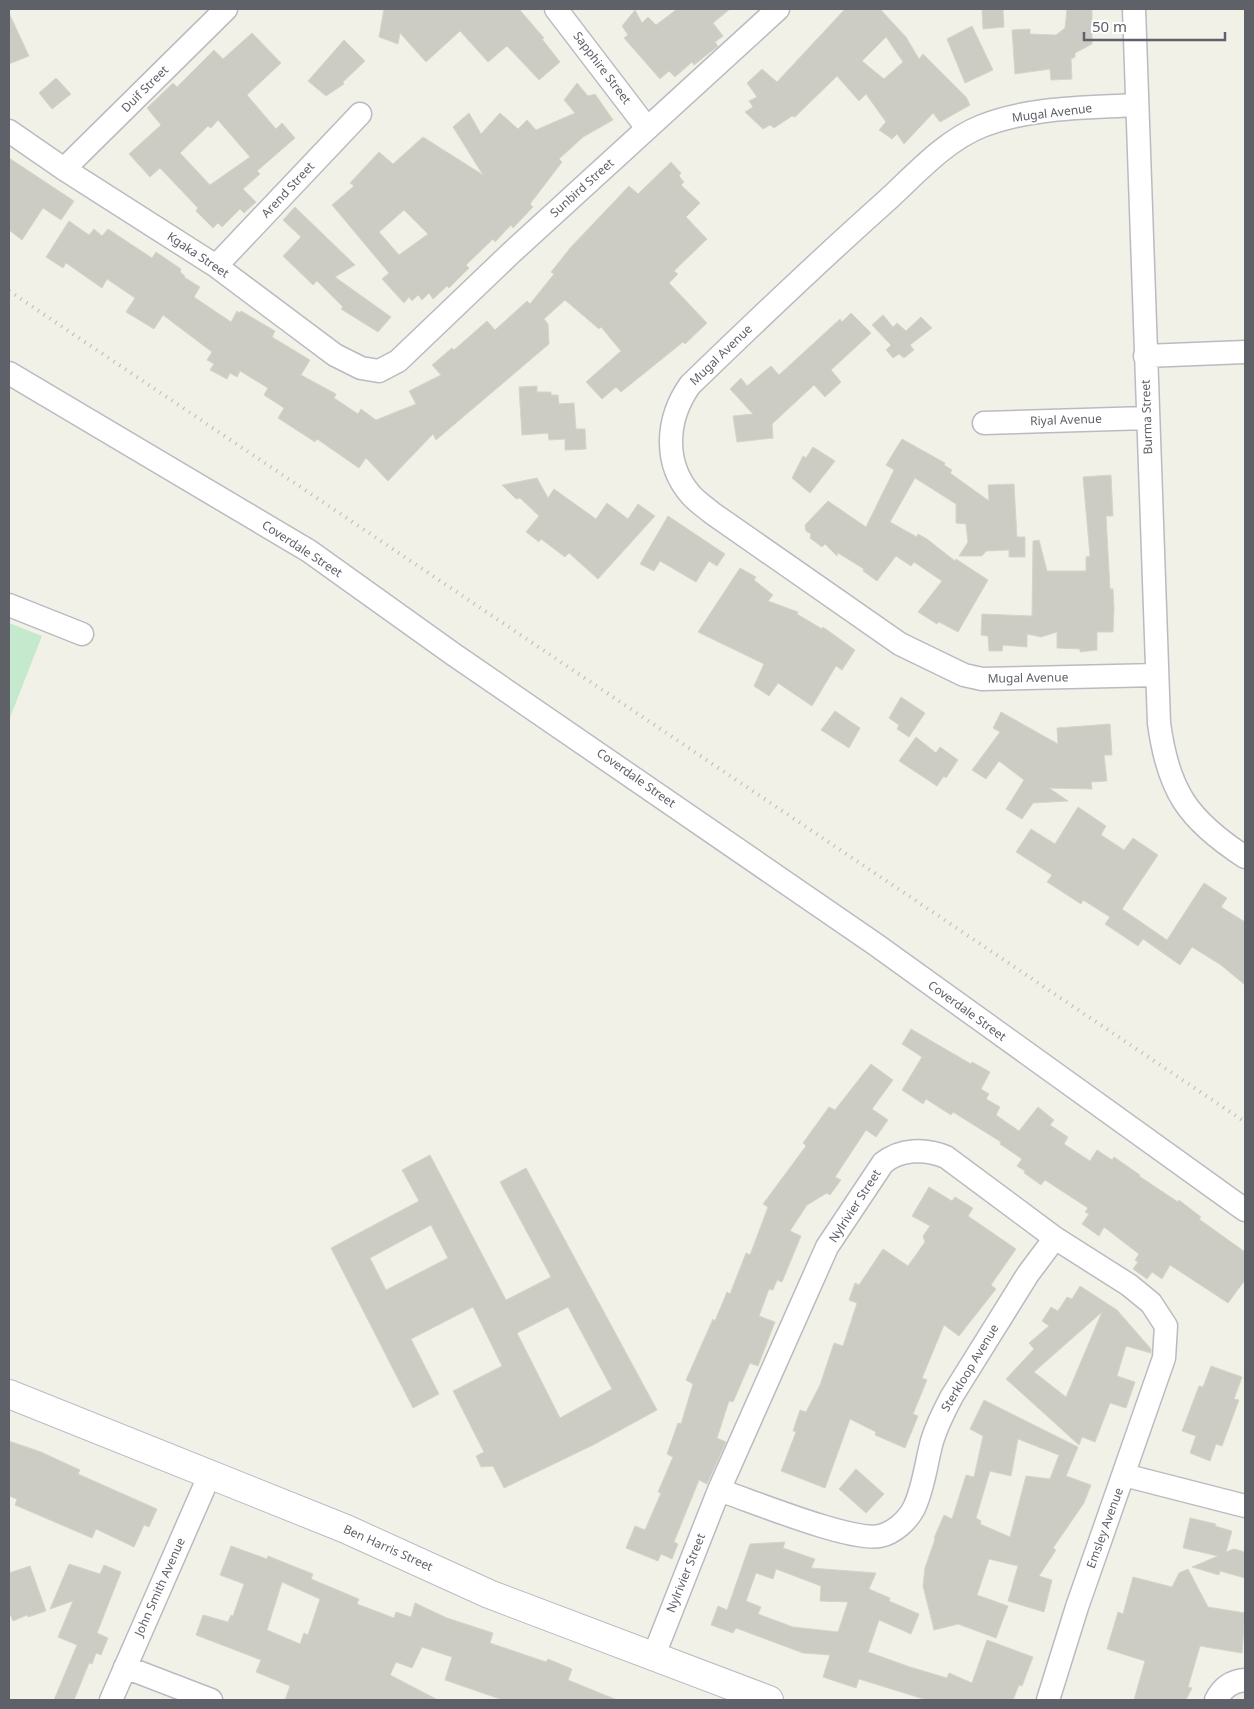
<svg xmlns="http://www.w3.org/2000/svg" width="1254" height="1709" font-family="'Noto Sans',sans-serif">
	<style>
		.green { fill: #c4e9cd }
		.building { fill: #ccccc4; stroke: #d6d5c6; fill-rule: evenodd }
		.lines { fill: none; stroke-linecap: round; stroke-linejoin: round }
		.minor-casing { stroke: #babbc1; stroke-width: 25 }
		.tertiary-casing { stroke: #babbc1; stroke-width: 30 }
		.minor { stroke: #fff; stroke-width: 22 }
		.tertiary { stroke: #fff; stroke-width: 28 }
		.rail { stroke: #bababb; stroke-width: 4; stroke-dasharray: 1 6; stroke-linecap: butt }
		.labels { text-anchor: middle; stroke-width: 4; stroke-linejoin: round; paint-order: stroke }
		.street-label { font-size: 12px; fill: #5f6168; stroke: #fff }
	</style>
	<rect width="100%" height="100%" fill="#f1f1e8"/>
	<path class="green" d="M9 623 42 636 9 720Z"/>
	<path class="building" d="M384 9H519L544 38 542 39 560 62 539 80 507 46 488 62 460 31 426 62 400 33 398 44 379 37Z
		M677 9H730L713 23 723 36 715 42 718 46 694 65 692 62 675 77 669 71 660 79 624 38 628 35 622 26 635 10 642 23 648 17 656 25Z
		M845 9H880L906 37 919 59 923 54 966 97 970 105 940 122 933 113 904 144 897 134 892 139 879 130 886 122 866 94 859 101 837 76 795 117 792 116 774 128 770 125 763 129 745 112 753 107 749 101 757 97 747 83 762 69 777 82ZM886 37 903 62 884 79 862 61Z
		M982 9H1003L1004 27 983 29Z
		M1067 9H1092V44L1075 53V57L1071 59 1072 79 1051 80 1050 69 1015 74 1012 30 1030 29V34L1056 35 1065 28Z
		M9 13 29 56 9 64Z
		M972 26 993 70 965 83 947 39Z
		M252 33 281 63 247 95 276 129 282 123 295 138 257 171 260 174 243 189 256 202 244 213 240 209 222 227 218 223 213 228 196 211 198 208 160 168 150 177 129 154 161 125 147 108 173 83 177 87 214 50 223 59ZM218 120 250 157 210 185 180 153 208 126 211 128Z
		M344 40 365 61 343 82 344 84 326 96 308 81Z
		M56 78 71 94 52 109 39 93Z
		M577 83 588 96 595 94 613 120 583 137 559 159 562 162 530 204 533 207 513 228 511 225 495 242 493 239 466 265 469 268 449 288 447 286 433 299 429 293 422 300 418 295 412 301 409 297 404 303 382 279 389 273 332 205 354 186 350 183 379 152 393 164 423 137 483 175 453 127 469 113 481 134 500 113 518 129 527 120 536 130 575 113 564 100ZM404 210 428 234 399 255 379 232Z
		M9 158 74 201 61 220 43 208 22 240 9 230Z
		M671 162 681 173 679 176 684 182 681 185 700 203 686 217 707 239 674 271 678 274 669 283 707 323 685 344 683 342 621 392 616 387 602 399 586 382 621 351 601 327 599 329 565 300 544 319 548 324 549 344 436 440 433 434 388 481 366 458 359 468 317 439 315 442 278 418 284 408 264 395 268 388 240 371 237 377 230 373 227 379 210 370 214 364 207 360 212 352 163 315 154 329 126 312 135 298 107 279 102 288 66 263 63 268 46 257 69 221 89 235 94 229 102 236 108 229 152 258 156 252 181 269 180 272 185 276 184 277 200 287 194 297 231 322 237 311 240 313 241 311 275 331 272 337 310 360 301 375 336 394 334 398 358 414 361 409 376 420 416 404 409 391 441 375 432 365 452 348 454 350 487 321 495 330 527 301 530 304 554 274 551 272 571 247 629 186 638 194Z
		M295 207 355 265 335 277 391 317 378 332 341 309 343 307 317 281 313 285 283 256 301 237 283 220Z
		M851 313 871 333 831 370 841 382 825 397 814 385 772 424 773 438 737 442 733 416 753 414 730 389 741 378 747 386 771 366 779 375 840 319 842 322Z
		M883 315 893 327 897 323 906 331 921 317 932 328 910 345 914 350 904 358 899 354 893 358 886 350 891 345 872 325Z
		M537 386V392H551V395H558L559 404 574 403 576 429H585L586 449 565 450V439L549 440 548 433 522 435 519 387Z
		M902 439 945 463 944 465 952 470 950 473 989 501 988 485 1014 484 1017 537H1025V557H1009V550L986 551 982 556H959L968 542 966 524 956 523V504L915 478 890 522 917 537 918 534 927 539 955 561 956 559 988 580 958 632 939 622 937 624 918 612 942 581 914 562 911 566 896 556 877 581 863 571 864 569 838 553 837 556 825 544 822 547 810 538 811 534 806 531 805 525 828 501 866 527 894 470 886 465Z
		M813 447 835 461 810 493 792 478 803 456 806 458Z
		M1111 475 1113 516H1106L1110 589H1113L1114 609 1113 632H1097V650L1080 652V649L1057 648V632L1041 637 1027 634V647L1003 645 1002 651H989L988 636 981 635 982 614 1032 616 1033 541 1039 540 1047 571H1086V557L1090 556 1083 477Z
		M537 478 548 498 554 489 596 519 607 503 628 519 638 504 655 516 598 579 569 553 565 557 541 539 539 542 526 532 539 516 520 498 516 499 502 485Z
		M668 516 725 554 717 566 709 561 696 582 660 561 654 571 640 564Z
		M740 568 756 577 754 580 773 595 768 601 798 612 797 614 822 629 823 627 855 650 842 670 836 666 812 706 778 683 769 696 754 686 764 664 698 632Z
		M901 697 925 713 909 737 897 729 899 725 889 718Z
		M835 711 860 728 849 748 821 730Z
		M1001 712 1058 744 1057 728 1110 724 1112 755H1104L1107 781 1091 782 1092 789 1049 788 1068 801 1033 803 1022 819 1006 809 1024 780 999 761 986 779 972 770 1000 732 993 728Z
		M916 737 936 753 940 747 958 760 946 778 944 776 937 786 899 761Z
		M1078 807 1106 826 1101 835 1124 850 1133 838 1158 855 1122 909 1167 940 1204 883 1227 898 1221 907 1245 922V985L1221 965 1192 947 1180 965 1143 939 1138 946 1105 924 1110 917 1083 900 1081 904 1047 882 1052 875 1016 852 1031 829 1055 844Z
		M911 1029 971 1064 972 1062 990 1072 981 1089 989 1094 986 1099 1000 1107 996 1115 1019 1131 1038 1107 1054 1120 1050 1125 1068 1137 1064 1144 1090 1161 1097 1150 1112 1160 1114 1157 1140 1175 1139 1176 1178 1202 1179 1200 1201 1217 1199 1219 1245 1252V1280L1228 1303 1170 1265 1162 1279 1152 1272 1147 1279 1133 1269 1138 1262 1135 1260 1139 1254 1104 1227 1099 1236 1082 1224 1089 1214 1085 1212 1088 1208 1045 1180 1041 1185 1024 1173 1025 1171 1017 1166 1022 1159 1000 1144 1001 1142 953 1112 951 1115 926 1099 923 1104 902 1090 922 1057 902 1044Z
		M871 1064 893 1080 872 1109 888 1120 876 1137 866 1130 835 1177 841 1180 830 1195 827 1193 807 1205 790 1231 801 1236 782 1282 777 1280 773 1290 769 1289 759 1316 775 1322 758 1366 750 1363 733 1402 729 1401 717 1438 726 1442 707 1484 699 1480 674 1542 678 1544 672 1559 661 1554 658 1561 626 1548 635 1526 645 1530 661 1493 658 1492 673 1457 667 1454 678 1423 681 1424 693 1384 686 1380 713 1319 715 1321 727 1292 730 1294 746 1253 750 1255 768 1207 763 1204 806 1146 803 1143 829 1107 835 1110Z
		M430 1155 506 1300 551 1277 500 1182 526 1168 657 1410 593 1445 504 1488 493 1466 481 1467 476 1456 484 1452 453 1391 502 1366 473 1307 411 1339 439 1394 413 1408 331 1248 419 1201 402 1170ZM431 1225 448 1258 386 1290 370 1258ZM568 1307 612 1389 560 1418 517 1333Z
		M929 1187 952 1201 955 1197 973 1208 968 1216 1016 1249 991 1285 996 1289 959 1336 944 1325 922 1378 927 1380 913 1414 918 1416 905 1448 875 1435 876 1432 850 1419 825 1488 781 1471 796 1432 793 1431 800 1410 806 1412 820 1385 834 1343 843 1346 857 1303 849 1300 855 1283 859 1285 883 1249 908 1266 925 1242 923 1236 930 1226 912 1216Z
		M1080 1286 1117 1310 1151 1349V1353L1126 1346 1117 1376 1135 1382 1126 1408 1110 1403 1095 1442 1082 1437 1079 1445 1006 1379 1034 1349 1029 1343 1049 1326 1042 1321 1051 1307 1058 1311 1067 1297 1072 1299ZM1102 1312 1066 1397 1034 1372Z
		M1211 1366 1242 1377 1234 1399 1239 1400 1222 1446 1216 1444 1210 1461 1190 1453 1196 1436 1182 1431 1199 1386 1203 1387Z
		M984 1400 1078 1447 1066 1476 1091 1485 1084 1503 1053 1548 1056 1550 1039 1576 1052 1580 1044 1612 1008 1601 1018 1566 989 1559 977 1595 1008 1606 996 1638 958 1624 934 1630 923 1586 925 1568 935 1539 934 1538 944 1515 952 1519 966 1475 974 1477 983 1436 970 1429ZM1018 1439 1059 1455 1050 1479 1026 1476 1010 1537 980 1524 981 1521 976 1518 990 1471 1011 1476Z
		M9 1441 41 1452 80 1470 78 1474 157 1509 149 1527 144 1525 134 1547 96 1529 92 1538 15 1505 17 1499 9 1496Z
		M856 1469 884 1494 866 1513 839 1489Z
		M1190 1518 1216 1524 1215 1526 1232 1531 1226 1552 1234 1549 1245 1552V1578L1220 1571 1219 1575 1192 1567 1218 1556 1183 1548Z
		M785 1542 783 1548 815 1559 811 1568 876 1573 869 1589 890 1598 889 1601 919 1614 911 1634 879 1620 868 1652 910 1667 947 1678 949 1673 972 1683 987 1640 1033 1657 1022 1686 1019 1685 1013 1700H927L859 1679 856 1688 823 1677 830 1655 803 1653 736 1628 733 1633 711 1625 718 1606 727 1610 750 1544ZM776 1569 821 1586 820 1601 848 1602 838 1632 793 1627 758 1614 761 1607 746 1601 756 1573 773 1579Z
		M231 1546 267 1559 268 1556 313 1574 311 1579 359 1599 357 1604 394 1618 396 1612 411 1617 415 1603 447 1618 493 1633 490 1643 546 1662 548 1659 572 1669 568 1680 617 1700H503L445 1680 452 1657 422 1647 412 1668 396 1662 390 1675 438 1700H285L290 1686 256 1672 261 1660 196 1635 203 1615 228 1622 231 1615 233 1616 244 1584 220 1575ZM282 1582 320 1599 308 1635 304 1633 300 1644 267 1630Z
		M69 1564 100 1574 104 1565 121 1572 97 1633 108 1638 101 1655 96 1653 92 1664 89 1663 74 1700H54L77 1645 58 1637 73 1601 50 1609Z
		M30 1566 46 1611 28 1617 27 1615 13 1621 9 1612V1573Z
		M1188 1569 1208 1607 1245 1613 1242 1653 1200 1646 1188 1687 1192 1688 1186 1700H1134L1145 1661 1107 1649 1118 1612 1123 1614 1133 1577 1172 1587 1179 1573Z"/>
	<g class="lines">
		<g class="minor-casing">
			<path id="minor" d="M556 9 647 128
				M1134 9 1159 723C1168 791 1188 820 1245 857
				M1136 105C1086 108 1030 107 982 126 944 141 914 176 884 203 818 262 754 323 690 385 666 419 663 463 691 495 697 502 705 507 712 513L900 644 964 675 982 679 1157 675
				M9 131 64 169 216 266 335 355 361 368 379 371 398 361 511 253 778 9
				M64 169 226 9
				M216 266 360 114
				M1145 356 1245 352
				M9 373 309 551 453 654 875 944 1245 1210
				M984 423 1147 418
				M9 605 82 634
				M1124 1475 1245 1506
				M719 1490C752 1501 851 1542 880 1536 894 1533 908 1520 914 1508 924 1487 926 1463 932 1441 937 1425 944 1411 952 1396L1028 1274 1055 1238
				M654 1655 719 1490 827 1247 883 1163C900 1149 925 1148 946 1157L1055 1238 1129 1285 1151 1303 1166 1326 1164 1358 1077 1607 1048 1700
				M125 1667 211 1700
				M111 1700 210 1474
				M1216 1700C1222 1688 1232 1681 1245 1680"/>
		</g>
		<g class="tertiary-casing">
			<path id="tertiary" d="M9 1394 346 1529 489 1594 769 1700"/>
		</g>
		<use href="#minor" class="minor"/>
		<use href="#tertiary" class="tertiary"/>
		<path class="rail" d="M9 291 1245 1122"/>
	</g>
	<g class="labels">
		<g class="street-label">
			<text transform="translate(602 68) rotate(53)" y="4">Sapphire Street</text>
			<text transform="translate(145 89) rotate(-45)" y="4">Duif Street</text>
			<text transform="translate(1052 113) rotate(-7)" y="4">Mugal Avenue</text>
			<text transform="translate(582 188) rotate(-42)" y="4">Sunbird Street</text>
			<text transform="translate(288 190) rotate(-47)" y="4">Arend Street</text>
			<text transform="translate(198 255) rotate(34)" y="4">Kgaka Street</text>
			<text transform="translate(721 355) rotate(-44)" y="4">Mugal Avenue</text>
			<text transform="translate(1147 417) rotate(-92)" y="4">Burma Street</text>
			<text transform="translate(1066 420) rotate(-2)" y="4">Riyal Avenue</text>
			<text transform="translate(302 549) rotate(33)" y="4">Coverdale Street</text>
			<text transform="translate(1028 678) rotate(-1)" y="4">Mugal Avenue</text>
			<text transform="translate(636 778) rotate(35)" y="4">Coverdale Street</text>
			<text transform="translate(967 1011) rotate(36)" y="4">Coverdale Street</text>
			<text transform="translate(855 1206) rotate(-57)" y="4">Nylrivier Street</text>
			<text transform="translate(970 1368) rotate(-59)" y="4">Sterkloop Avenue</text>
			<text transform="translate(1105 1528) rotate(-70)" y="4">Emsley Avenue</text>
			<text transform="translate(388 1548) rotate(24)" y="4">Ben Harris Street</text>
			<text transform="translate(686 1573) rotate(-68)" y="4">Nylrivier Street</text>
			<text transform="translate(160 1587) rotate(-66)" y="4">John Smith Avenue</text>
		</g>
	</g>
	<rect width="1254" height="1709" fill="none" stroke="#5f6168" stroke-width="20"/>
	<path d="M1084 32v8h141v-8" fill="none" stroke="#5f6168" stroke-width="2.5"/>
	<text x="1092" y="32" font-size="15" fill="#5f6168" stroke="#ffffff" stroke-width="4" paint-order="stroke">50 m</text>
</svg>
